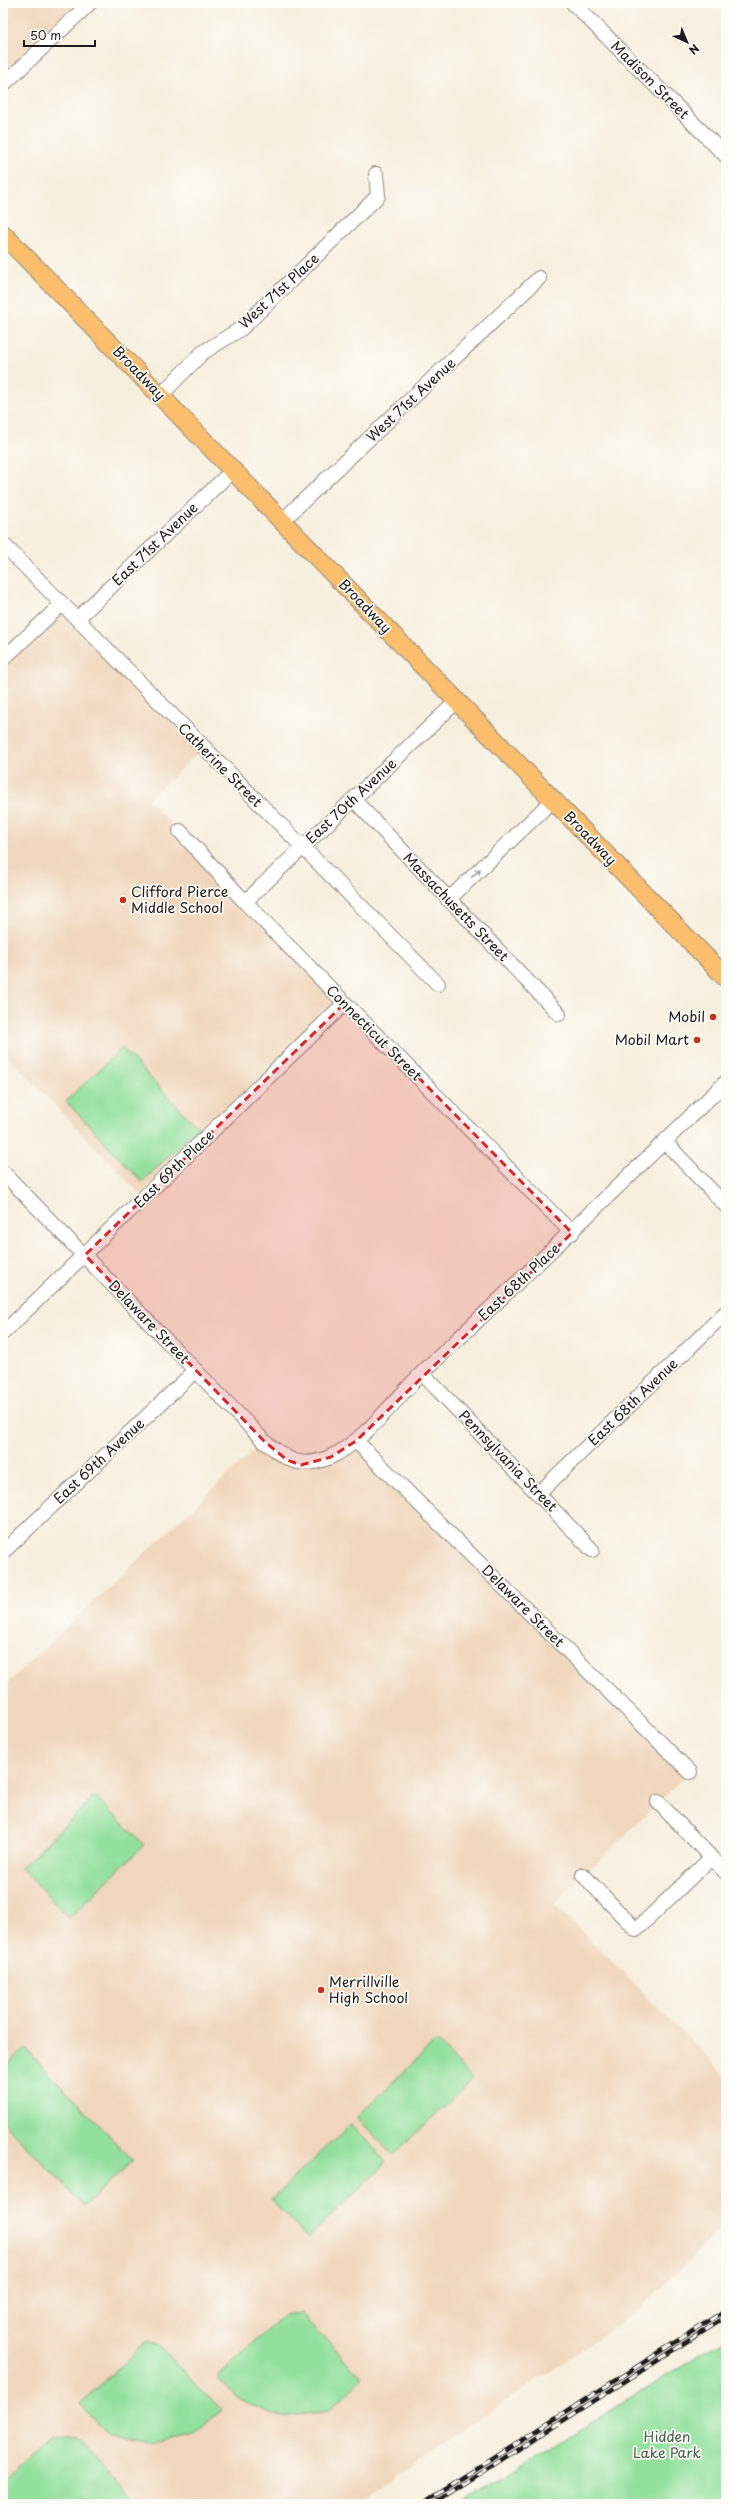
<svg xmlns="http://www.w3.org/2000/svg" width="729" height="2507" font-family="'Playpen Sans',sans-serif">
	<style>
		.built { fill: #f0d6bc }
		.green { fill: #93e09d; stroke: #587e5c }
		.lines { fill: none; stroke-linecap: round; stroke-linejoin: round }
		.minor-casing { stroke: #8a867d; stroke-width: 16 }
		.major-casing { stroke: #8a867d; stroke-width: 20 }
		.minor { stroke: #fff; stroke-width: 14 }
		.major { stroke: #fabe6d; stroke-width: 18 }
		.rail-casing { stroke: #1c1c1c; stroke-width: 4.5 }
		.rail { stroke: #fdfcf7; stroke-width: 3; stroke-dasharray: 9; stroke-linecap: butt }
		.oneway { stroke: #999 }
		.marked { fill: #d62828; fill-opacity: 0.2; stroke: #d62828; stroke-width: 3; stroke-dasharray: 8 5; stroke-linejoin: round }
		.poi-dot { fill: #c8321e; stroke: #fdfcf7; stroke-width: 1.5 }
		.labels { text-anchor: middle; stroke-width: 3.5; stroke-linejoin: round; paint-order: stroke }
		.street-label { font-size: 14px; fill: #1c1c1c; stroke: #fdfcf7 }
		.poi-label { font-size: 14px; fill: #1c1c1c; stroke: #fdfcf7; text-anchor: start }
		.park-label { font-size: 14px; fill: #466149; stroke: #fdfcf7 }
	</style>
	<rect width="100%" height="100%" fill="#fdfcf7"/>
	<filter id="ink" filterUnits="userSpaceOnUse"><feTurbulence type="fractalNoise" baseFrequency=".025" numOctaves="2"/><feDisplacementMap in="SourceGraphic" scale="8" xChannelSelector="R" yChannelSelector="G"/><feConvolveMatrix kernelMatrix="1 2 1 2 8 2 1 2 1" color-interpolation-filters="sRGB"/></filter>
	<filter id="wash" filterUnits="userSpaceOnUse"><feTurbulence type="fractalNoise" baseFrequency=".012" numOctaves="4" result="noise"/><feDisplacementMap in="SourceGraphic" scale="16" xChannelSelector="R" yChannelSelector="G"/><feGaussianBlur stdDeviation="0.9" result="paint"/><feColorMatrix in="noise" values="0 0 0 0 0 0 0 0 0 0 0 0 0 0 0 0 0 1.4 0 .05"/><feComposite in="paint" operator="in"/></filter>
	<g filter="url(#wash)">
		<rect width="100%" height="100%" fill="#f7efde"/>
		<path class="built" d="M3 3H79L3 74Z
			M63 609 200 751 148 799 339 1002 140 1194 3 1051V667Z
			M264 1441 301 1465 362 1447 690 1772 554 1904 726 2076V2224L638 2311 355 2504H3V1687Z"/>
		<path class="green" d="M122 1048 198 1128 142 1182 66 1101Z
			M95 1796 144 1845 69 1918 21 1868Z
			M436 2041 473 2079 393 2155 357 2117Z
			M25 2048 133 2160 84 2206 3 2122V2069Z
			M351 2124 387 2162 308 2238 271 2200Z
			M301 2313 362 2378 329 2411 281 2417 239 2400 218 2376 284 2315Z
			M726 2338V2504H462Z
			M146 2342 158 2345 221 2410 194 2435 148 2445 108 2436 80 2404Z
			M52 2435 76 2436 139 2504H3V2483Z"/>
	</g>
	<g filter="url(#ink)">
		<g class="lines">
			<g class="minor-casing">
				<path id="minor" d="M573 3 726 156
					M3 85 90 3
					M160 396 202 353 242 328 378 196 376 174
					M282 521 539 278
					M3 544 438 984
					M77 619 233 470
					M3 659 62 604
					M353 799 559 1014
					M180 831 245 902 572 1233
					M448 900 553 800
					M245 902 457 701
					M665 1142 726 1206
					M3 1172 264 1441C288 1460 299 1470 330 1457 362 1444 398 1396 424 1371 525 1276 626 1179 726 1082
					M3 1333 345 1003
					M422 1373 592 1550
					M356 1441 690 1772
					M539 1493 726 1312
					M3 1552 196 1370
					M658 1802 726 1873
					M583 1875 636 1930 711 1858"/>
			</g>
			<g class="major-casing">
				<path id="major" d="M3 234 726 978"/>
			</g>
			<use href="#minor" class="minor"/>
			<use href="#major" class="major"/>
			<g class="rail-casing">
				<path id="rail" d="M421 2504 726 2310
					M432 2504 726 2317"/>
			</g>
			<use href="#rail" class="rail"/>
		</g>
		<defs><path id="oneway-shaft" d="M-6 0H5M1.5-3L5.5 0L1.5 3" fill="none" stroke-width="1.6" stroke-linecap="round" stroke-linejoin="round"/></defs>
		<use class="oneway" href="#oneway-shaft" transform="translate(476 873) rotate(-44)"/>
	</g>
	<path class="marked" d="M345 1003 572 1233 356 1441 331 1457 301 1465 287 1460 264 1441 85 1255Z"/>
	<g class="poi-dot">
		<circle cx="123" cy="900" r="4"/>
		<circle cx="713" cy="1017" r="4"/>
		<circle cx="697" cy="1040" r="4"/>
		<circle cx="321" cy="1990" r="4"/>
	</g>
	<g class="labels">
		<g class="street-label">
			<text transform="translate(650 80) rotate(45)" y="5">Madison Street</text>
			<text transform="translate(279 291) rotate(-43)" y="5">West 71st Place</text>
			<text transform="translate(139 373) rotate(46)" y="5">Broadway</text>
			<text transform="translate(411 400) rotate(-43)" y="5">West 71st Avenue</text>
			<text transform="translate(155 544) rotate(-44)" y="5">East 71st Avenue</text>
			<text transform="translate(365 606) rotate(46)" y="5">Broadway</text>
			<text transform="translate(220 765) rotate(45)" y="5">Catherine Street</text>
			<text transform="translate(351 801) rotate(-43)" y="5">East 70th Avenue</text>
			<text transform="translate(590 838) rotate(46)" y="5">Broadway</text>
			<text transform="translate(456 907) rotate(46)" y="5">Massachusetts Street</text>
			<text transform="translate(374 1033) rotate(45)" y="5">Connecticut Street</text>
			<text transform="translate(174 1169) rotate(-44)" y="5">East 69th Place</text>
			<text transform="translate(519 1282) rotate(-43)" y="5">East 68th Place</text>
			<text transform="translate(149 1322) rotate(46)" y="5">Delaware Street</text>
			<text transform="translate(633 1402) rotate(-44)" y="5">East 68th Avenue</text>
			<text transform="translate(99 1461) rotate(-43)" y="5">East 69th Avenue</text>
			<text transform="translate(508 1461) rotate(46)" y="5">Pennsylvania Street</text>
			<text transform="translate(523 1606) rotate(45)" y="5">Delaware Street</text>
		</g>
		<g class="poi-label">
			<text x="131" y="897">Clifford Pierce<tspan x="131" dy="16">Middle School</tspan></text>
			<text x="705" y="1022" text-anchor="end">Mobil</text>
			<text x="689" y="1045" text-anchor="end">Mobil Mart</text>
			<text x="329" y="1987">Merrillville<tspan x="329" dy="16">High School</tspan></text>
		</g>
		<g class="park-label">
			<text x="667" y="2442">Hidden<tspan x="667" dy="16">Lake Park</tspan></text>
		</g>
	</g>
	<rect width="729" height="2507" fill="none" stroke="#fdfcf7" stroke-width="16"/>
	<g transform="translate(687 42) rotate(136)" stroke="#fdfcf7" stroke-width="3" paint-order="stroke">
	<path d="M0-3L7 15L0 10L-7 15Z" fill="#1c1c1c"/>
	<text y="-6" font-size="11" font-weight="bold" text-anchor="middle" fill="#1c1c1c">N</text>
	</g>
	<path d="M24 40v6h71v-6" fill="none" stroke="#1c1c1c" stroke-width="2"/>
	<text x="30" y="40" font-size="12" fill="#1c1c1c" stroke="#fdfcf7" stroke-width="3" paint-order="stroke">50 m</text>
</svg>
